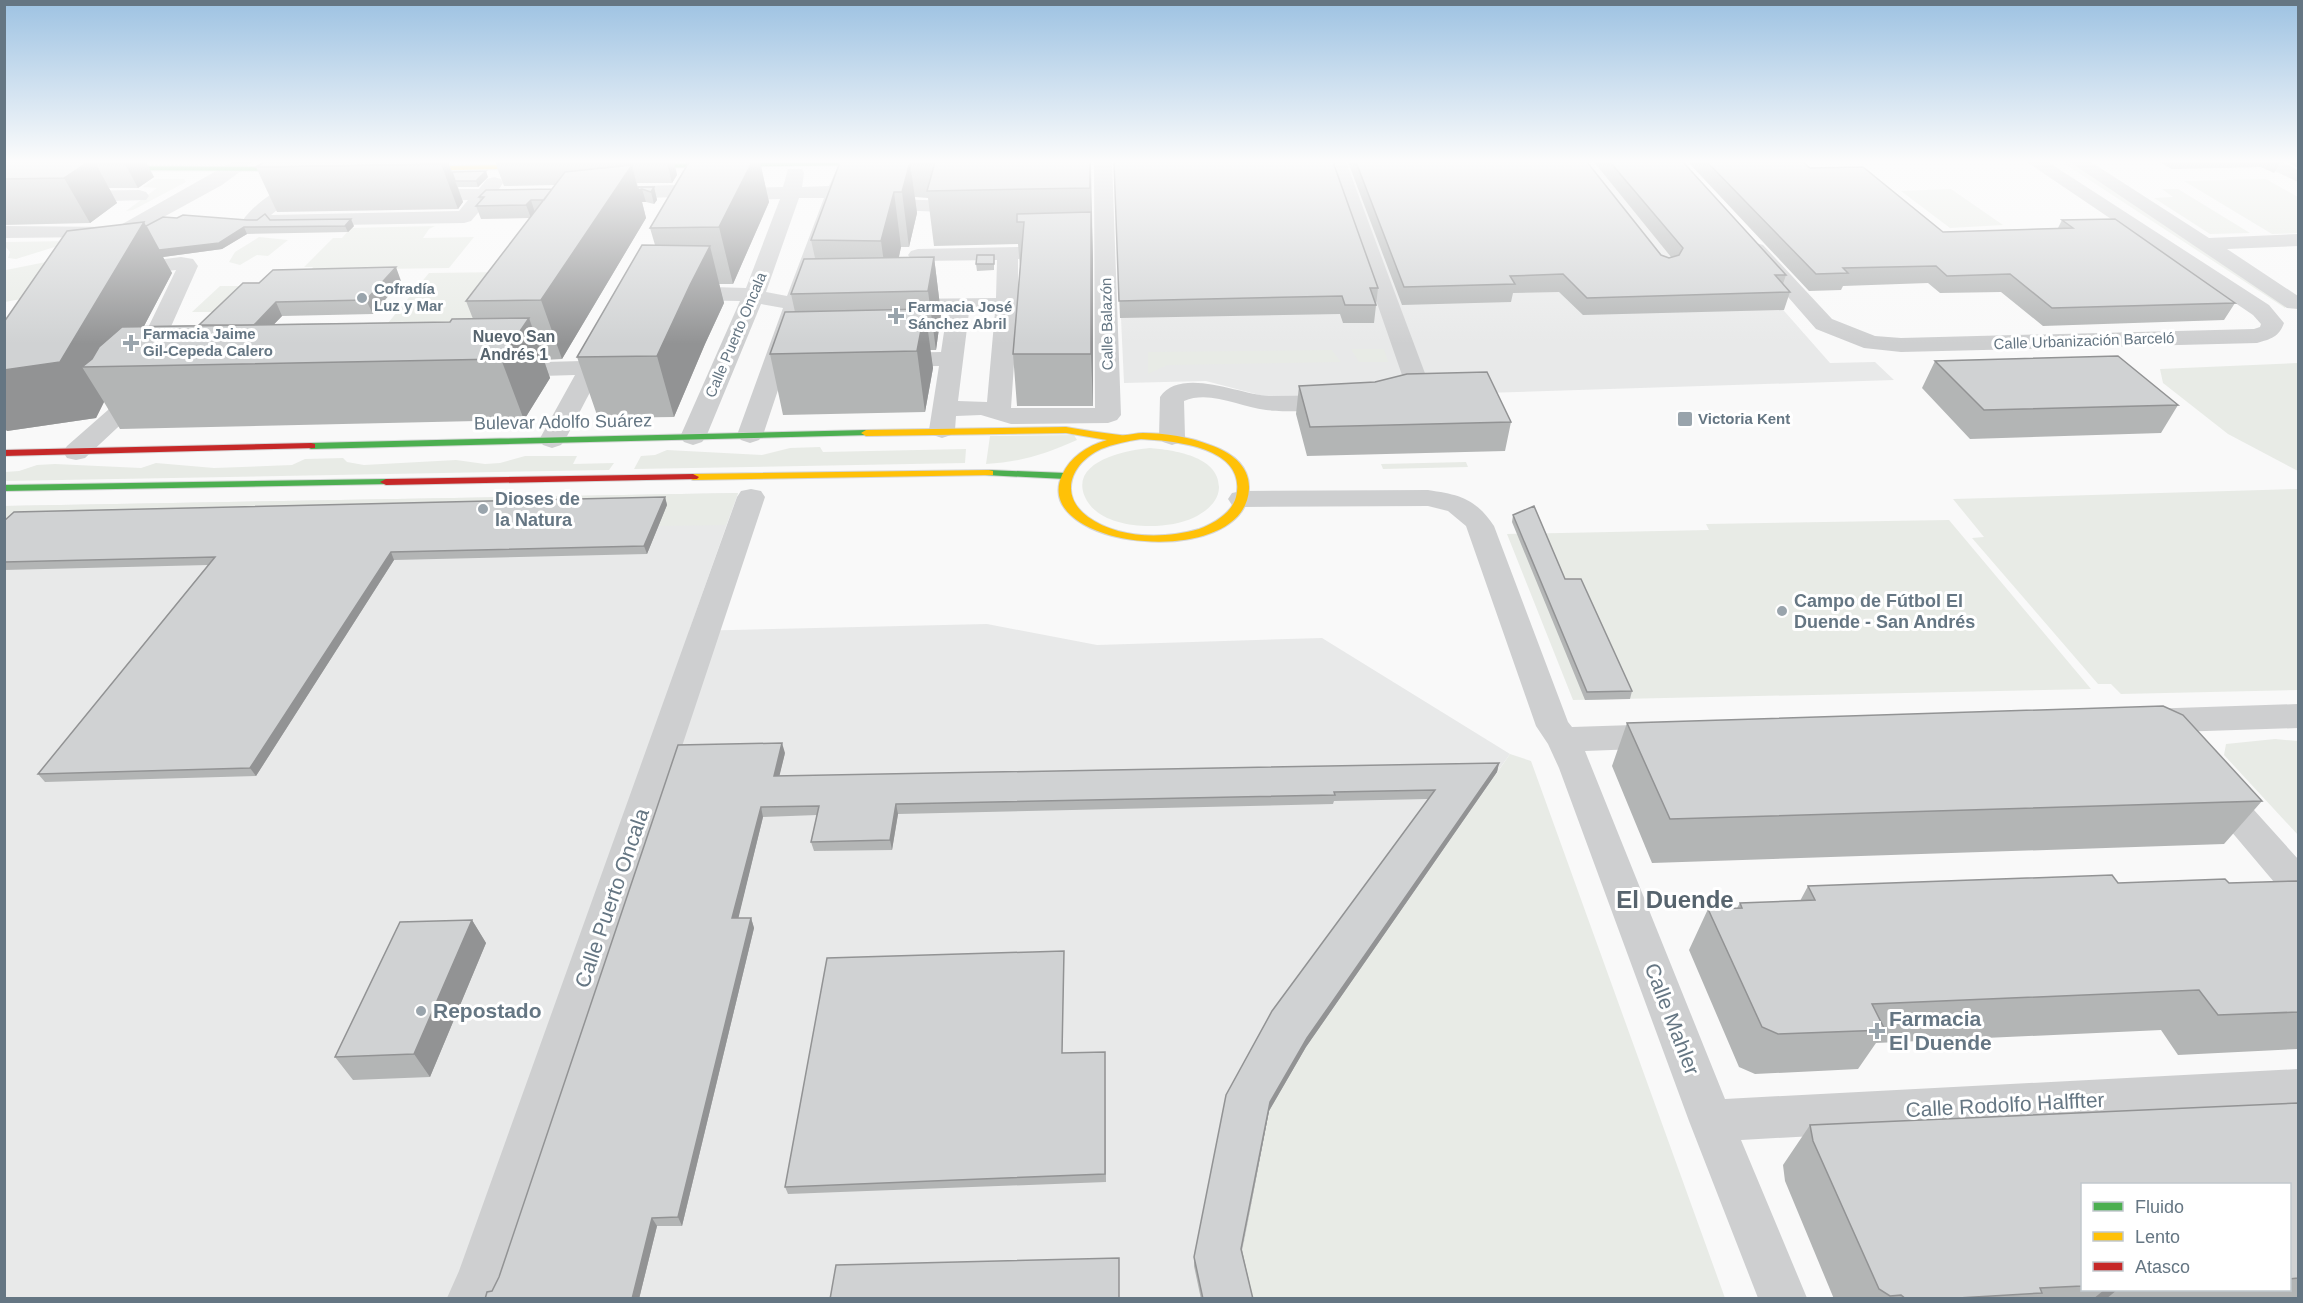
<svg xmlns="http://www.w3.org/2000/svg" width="2303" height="1303" font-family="Helvetica,sans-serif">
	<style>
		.built { fill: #e8e9e9 }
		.green { fill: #e8ebe6 }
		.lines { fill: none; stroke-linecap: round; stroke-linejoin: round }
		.fast-casing { stroke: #d5d6d7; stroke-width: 2 }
		.slow-casing { stroke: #d5d6d7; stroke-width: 2 }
		.jam-casing { stroke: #d5d6d7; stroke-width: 2 }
		.street { fill: #cecfd0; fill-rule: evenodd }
		.fast { fill: #4caf50; fill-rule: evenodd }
		.slow { fill: #ffc107; fill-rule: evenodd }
		.jam { fill: #c62828; fill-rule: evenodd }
		.wall { fill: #b3b5b5; fill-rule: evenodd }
		.shaded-wall { fill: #929394 }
		.building { fill: #d0d2d3; stroke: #929394; stroke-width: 1.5 }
		.poi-dot { fill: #99a4ac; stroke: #fff; stroke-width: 2 }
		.labels { text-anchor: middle; stroke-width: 6; stroke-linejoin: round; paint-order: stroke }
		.far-poi-label { font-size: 15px; font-weight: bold; fill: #657683; stroke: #fff; text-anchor: start }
		.far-street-label { font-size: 15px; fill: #657683; stroke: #fff }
		.far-neighbourhood-label { font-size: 16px; font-weight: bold; fill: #57646e; stroke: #fff }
		.street-label { font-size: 18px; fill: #657683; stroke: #fff }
		.poi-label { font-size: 18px; font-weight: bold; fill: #657683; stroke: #fff; text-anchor: start }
		.near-street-label { font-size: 21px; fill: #657683; stroke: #fff }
		.near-poi-label { font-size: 21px; font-weight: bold; fill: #657683; stroke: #fff; text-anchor: start }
		.near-neighbourhood-label { font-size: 24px; font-weight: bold; fill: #57646e; stroke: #fff }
	</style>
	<rect width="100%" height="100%" fill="#f9f9f9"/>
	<path class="built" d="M1231 162H1649L1689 203 1830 363 1875 362 1894 380 1451 394 1267 397 1206 381 1124 383 1114 168Z
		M738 493 689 631 987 624 1097 645 1322 638 1510 754 1497 772 1250 1298H5L4 506Z"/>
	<path class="green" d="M2062 162H2071L2288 303 2285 308Z
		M155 179H184L186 182 133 210 126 211 157 188 143 187Z
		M2266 179 2298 197V233L2272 234 2184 181Z
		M1951 189 2003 225 1950 228 1901 191Z
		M2162 189H2178L2250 233 2210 234 2154 198 2173 197Z
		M435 226 429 229 423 238 474 237 449 268 311 270 313 267H304L333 238H342L348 231 308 229Z
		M259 237 288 240 268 256 257 255 240 265 229 262 235 252Z
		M74 241 16 259 8 258 10 252 5 246V242Z
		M46 262 37 296 5 302 6 270Z
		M506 272 442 360 356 362 429 273Z
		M220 286H250L222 312H192Z
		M1351 349H1384L1388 362H1359Z
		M1332 350 1341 362 1167 365 1148 374V352Z
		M2298 363V471L2228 434 2163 383 2160 369Z
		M1074 435 1077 440C1045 454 1022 462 986 464L990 436Z
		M820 447 823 452 966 449 965 463 634 469 641 456 655 455 667 450 762 455 790 448Z
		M1150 448C1173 450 1220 456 1219 488 1218 503 1205 512 1193 518 1165 531 1100 531 1085 497 1069 461 1127 450 1150 448Z
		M525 456H577L573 464 614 463 609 470 5 481V472L19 471 37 465 55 464 141 468 156 463 214 468 292 465 305 459 343 458 347 462 364 465 456 460 485 464 500 463Z
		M1466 462 1468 467 1383 469 1381 464Z
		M2298 489V690L2121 694 2111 684H2098L1972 538 1984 537 1953 499Z
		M738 493 726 525 658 526 654 505 5 520 4 506Z
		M1949 520 2091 689 1573 700 1507 534 1709 530 1706 524Z
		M2275 739 2298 741V835L2224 755 2226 744Z
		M1510 754 1531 761 1725 1298H1250L1241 1257 1269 1111 1306 1047Z"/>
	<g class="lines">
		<g class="fast-casing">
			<path id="fast" d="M797 162H955L951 164 630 168 626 166 630 164Z
				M102 166 303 167 307 169 303 171 105 170H102Z
				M866 430 871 433 870 435 311 449 305 446 311 443Z
				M989 470 1066 473 1072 476 1066 479 985 475V471Z
				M386 479 390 480V484L4 491V485Z"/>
		</g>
		<g class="slow-casing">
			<path id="slow" d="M543 164 547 166 546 168 405 171 401 169 405 167Z
				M1066 427C1084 430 1102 433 1120 435 1128 436 1135 433 1143 433 1165 433 1190 437 1210 445 1230 452 1250 465 1249 489 1245 572 1029 549 1062 475 1071 456 1087 446 1107 440L1066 433 866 436 861 433 866 430ZM1141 439C1175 441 1248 447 1236 497 1232 513 1213 524 1199 529 1164 539 1119 539 1088 517 1058 495 1071 463 1101 449 1114 444 1127 441 1141 439Z
				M989 470 993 471V475L693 480 687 477 693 474Z"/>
		</g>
		<g class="jam-casing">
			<path id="jam" d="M311 443 315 444V448L4 456V450Z
				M693 474 699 477 697 479 386 485 380 482 386 479Z"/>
		</g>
		<path class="street" d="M232 162H253L222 185 107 248H93L90 244 97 237 4 238V226L117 227Z
			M837 162 858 163 838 210 808 299 843 302 846 307 843 312 835 314 804 312 763 435 759 440 750 443 741 440 737 435 783 308 761 304 706 437 702 442 693 445 684 442 680 437 740 301 679 300 671 298 668 293 671 288 679 286 746 288 780 199 692 201 677 197 613 199 606 197 603 193 606 189 613 187 677 185 692 189 783 187 788 169H802L804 173 802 187 829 186 839 165ZM799 198H824L787 296 766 292Z
			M1094 162H1112L1121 415 1117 420 1108 423 1011 424 981 415 956 416 955 430 951 435 942 438 933 435 929 430 939 366 889 367 881 365 877 360 881 355 889 353 941 352 947 312 897 313 889 311 886 306 889 301 897 299 996 298 997 260 918 261 911 259 908 255 911 251 918 249 1063 246 1070 248 1073 252 1070 256 1018 259V305L1011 408H1095ZM969 312H995L987 402 958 401Z
			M1328 162H1346L1426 376C1419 387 1407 398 1395 403 1378 411 1287 413 1266 410 1240 407 1210 390 1184 401L1185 437 1181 442 1172 445 1163 442 1159 437 1160 397C1181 366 1241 395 1269 396 1302 396 1334 394 1366 394L1379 392 1402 375Z
			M2027 162H2048L2269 305 2284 323C2279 337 2271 339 2257 343L1901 352 1864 348 1816 329 1746 249 1749 245 1756 243 1763 245 1832 319 1875 336 1901 338 2254 329 2260 327 2261 324 2253 315Z
			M2070 162H2091L2209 238 2298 234V246L2227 249 2298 296V309L2287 308Z
			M2261 162H2283L2298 170V182L2264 166Z
			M494 177 501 179 503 183 499 189 531 190 534 194 531 198 489 200 471 221 464 223 274 226 267 224 264 220 253 226 246 224 243 220C249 211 263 199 272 194 281 189 311 191 321 193L324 197 321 201C297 207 291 197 271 215L459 211 468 200 418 201 411 199 408 195 411 191 418 189H479L487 179Z
			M139 190 146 192 149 196 146 200 4 204V192Z
			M874 199 971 201 978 203 981 207 978 211 971 213 867 209 864 205 867 201Z
			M181 257 193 259 198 266 132 414 85 458 76 460 67 458 63 452 67 446 108 410 176 270 124 276 117 274 113 270 117 266 124 264Z
			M598 347 606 349 610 354 565 440 561 445 552 448 543 445 539 440 575 375 504 377 496 375 492 370 496 365 504 363 582 361 590 349Z
			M751 489 761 491 765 497 503 1284 497 1298H447L459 1271 737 497 741 491Z
			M1428 490C1460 495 1475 498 1494 526L1568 722 1572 727 1664 724 1676 727 1681 736 1676 745 1664 748 1585 751 1725 1099 2298 1069V1109L1741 1140 1807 1298H1758L1689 1121 1559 768 1548 744 1536 726 1466 526 1448 511 1428 506 1242 507 1232 505 1228 499 1232 493 1242 491Z
			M2298 704V728L2146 733 2134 729 2129 721 2134 713 2146 709Z
			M2215 776 2227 780 2298 859V899L2285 895 2203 798 2197 789 2203 780Z"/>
		<use href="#fast" class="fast"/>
		<use href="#slow" class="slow"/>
		<use href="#jam" class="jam"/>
	</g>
	<path class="wall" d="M4 162H146L154 177 138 188H109L117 203 90 223 4 225Z
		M264 162H448L452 172 488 177 478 187H458L463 202 458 209 277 212 256 167Z
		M495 162H674L677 175 672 183H637L638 187H654L657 200 654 204 646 202H642L646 218 562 359 544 360 550 378 524 420 120 429 104 402 96 418 7 431 146 226 177 218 247 220H270L354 226 348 232 247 234 222 249 163 257 172 273 144 326 199 325 243 283 401 281 373 314 282 316 274 324 450 322 473 319 466 301 530 218 481 219 476 206 480 201 479 197 552 189 555 185 504 186Z
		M689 162H760L769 202 733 284H719L724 303 705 344 674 417 598 418 577 357 655 245 650 228Z
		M840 162H1091L1093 259V406H1017L1013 354 1020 267 1018 244 934 246 928 198 915 197 917 213 909 247H901L899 257H934L941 314 936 350H930L933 368 925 412 783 415 770 354 795 312 791 294 815 258 811 240Z
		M1114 162 1378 288 1374 323H1343L1340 314 1120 318Z
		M1348 162H1587L1661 255 1669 258 1671 257 1594 162H1683L1786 275 1783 284 1790 292 1784 310 1583 315 1559 292 1513 293 1511 302 1402 305Z
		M1688 162H1803L1810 168 1943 232 2058 228 2062 220 2235 303 2224 320 2043 326 2001 292 1940 293 1928 283 1843 286 1841 290 1809 291Z
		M2159 162H2281L2274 173 2261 167 2172 169Z
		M2287 162H2298V168Z
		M994 255V270L977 271 976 264Z
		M1935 361 2178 405 2161 433 1970 439 1922 388Z
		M1299 386 1511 422 1505 451 1307 456 1296 414Z
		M665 497 667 505 647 554 394 560 256 776 45 782 38 774 208 565 4 570V521Z
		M1513 515 1632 691 1630 699 1585 700 1512 522Z
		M1627 723 2262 801 2224 844 1652 863 1612 766Z
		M785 753 779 776 1499 763 1497 772 1306 1047 1269 1111 1242 1250 1253 1299H1201L1194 1266V1257L1428 799 1334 801 1333 804 898 814 892 850 814 851 811 842 817 815 763 817 738 918H751L754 928 682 1226H657L639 1299H485L492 1291Z
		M2298 881V1049L2178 1055 2161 1030 1876 1043 1858 1069 1755 1074 1739 1067 1689 950 1708 909 1737 908 1740 903 1800 901 1808 886 2118 883H2229Z
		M472 920 486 943 430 1077 353 1080 335 1057Z
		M1064 959 1062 1053 1105 1052 1106 1182 788 1194 785 1187Z
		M2298 1103V1299H1834L1785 1181 1783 1165 1810 1125ZM2082 1185H2289V1290H2082Z"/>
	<path class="shaded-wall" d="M88 162H95L117 203 90 223 64 178Z
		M124 162H146L154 177 138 188Z
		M443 162H448L463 202 458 209 441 164Z
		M667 162H674L677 175 672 183Z
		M752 162H760L769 202 733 284 719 227Z
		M910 162 917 213 909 247 902 192Z
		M1090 162 1093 259V406L1091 354V226Z
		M632 165 638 190 642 189 646 202H642L646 218 562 359 541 300Z
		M486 171 488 177 478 187 476 181Z
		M654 187 657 200 654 204 651 192Z
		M894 192 901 247 891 292H888L881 241Z
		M531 200 535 213 531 218 526 205Z
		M351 219 354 226 348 232 345 226Z
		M144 222 159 250 244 227 247 234 222 249 163 257 172 273 123 366 82 367 104 402 96 418 7 431 4 428V370Z
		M710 246 724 303 705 344 674 417 657 356 690 285Z
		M934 257 941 314 936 350 928 291Z
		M396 267 401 281 373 314 366 300Z
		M276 302 282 316 236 364 227 352Z
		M925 309 933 368 925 412 917 351Z
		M529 318 550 378 524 420 501 359Z
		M665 497 667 505 647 554 644 546Z
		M391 552 394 560 256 776 250 768Z
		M782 743 785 753 777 786 774 776Z
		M1499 763 1497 772 1306 1047 1269 1111 1241 1257 1270 1102 1307 1038Z
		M896 804 898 814 892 850 890 840Z
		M761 807 763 817 736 928 732 918Z
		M751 918 754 928 682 1226 678 1217Z
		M472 920 486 943 430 1077 414 1054Z
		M652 1218 657 1226 639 1299H632Z
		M2104 1290H2117L2106 1299H2093Z"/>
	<path class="building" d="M4 162H88L64 178 4 179Z
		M264 162H443L441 164 256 167Z
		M689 162H752L719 227 650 228Z
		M840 162H910L902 192H894L881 241 811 240Z
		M935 162H1090V188L927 191Z
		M1114 162H1333L1378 288H1370L1376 305H1345L1342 296 1119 301Z
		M1356 162H1587L1661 255 1669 258 1679 255 1683 248 1610 162H1683L1786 275H1775L1790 292 1587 298 1563 274 1510 276 1515 284 1404 287Z
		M1707 162H1803L1810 168 1863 167 1943 232 2073 228 2062 220 2115 219 2235 303 2052 308 2010 274 1947 276 1936 266 1843 268 1848 273 1816 274Z
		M632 165 541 300 466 301 565 172Z
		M486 171 476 181H455L452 172Z
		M638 187H654L651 192 642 189 638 190Z
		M552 189 544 200H531L526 205 476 206 484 197H479L486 190Z
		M1091 212V354H1013L1024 222H1017V214Z
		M265 214 270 220 351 219 345 226 244 227 219 243 159 250 146 226 163 217 177 218 183 215 247 220H257Z
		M144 222 60 362 4 370V322L67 231Z
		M642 245 710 246 690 285 657 356 577 357Z
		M977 255H994V264H976Z
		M934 257 928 291 791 294 804 259Z
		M396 267 366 300 276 302 254 325H199L243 283H259L273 270Z
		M925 309 917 351 770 354 785 312Z
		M529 318 501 359 82 367 92 359 99 347 122 327 450 322 452 319Z
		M2118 356 2178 405 1984 410 1935 361Z
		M1487 372 1511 422 1310 427 1299 386 1375 382 1407 374Z
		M665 497 644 546 391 552 250 768 38 774 215 557 4 562V521L14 512Z
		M1534 506 1565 579H1581L1632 691 1587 692 1513 515Z
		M2163 706 2183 715 2262 801 1670 819 1627 723Z
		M782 743 774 776 1499 763 1307 1038 1270 1102 1241 1249 1253 1299H1203L1194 1257 1226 1095 1272 1011 1435 790 1334 792 1335 795 896 804 890 840 811 842 819 806 761 807 732 918H751L678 1217 652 1218 632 1299H485L487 1292 492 1291 499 1277 678 745Z
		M2112 875 2118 883 2225 879 2229 883 2298 881V1012L2218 1015 2199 990 1872 1004 1885 1030 1778 1034 1762 1027 1708 909 1742 908 1740 903 1815 900 1808 886Z
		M472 920 414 1054 335 1057 400 922Z
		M1064 951 1062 1053 1105 1052V1174L785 1187 827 958Z
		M2298 1103V1278L2289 1279V1185H2082V1286L2040 1288 2042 1293 1941 1299H1906L1901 1295 1890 1296 1879 1289 1813 1141 1810 1125Z
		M1119 1258V1299H830L836 1265Z"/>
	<linearGradient id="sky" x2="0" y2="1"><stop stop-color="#9dc2e2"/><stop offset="0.47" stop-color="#fcfcfc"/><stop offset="1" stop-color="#fcfcfc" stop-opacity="0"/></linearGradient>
	<rect width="2303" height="344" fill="url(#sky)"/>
	<g class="poi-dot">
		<circle cx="362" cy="298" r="6"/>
		<path d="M893 307h6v6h6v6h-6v6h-6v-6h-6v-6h6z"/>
		<path d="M128 334h6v6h6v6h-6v6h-6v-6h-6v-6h6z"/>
		<rect x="1677" y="411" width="16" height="16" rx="3"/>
		<circle cx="483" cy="509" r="6"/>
		<circle cx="1782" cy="611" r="6"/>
		<circle cx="421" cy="1011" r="6"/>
		<path d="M1874 1022h6v6h6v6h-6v6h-6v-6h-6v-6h6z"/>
	</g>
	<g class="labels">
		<g class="far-poi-label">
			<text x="374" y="294">Cofradía<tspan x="374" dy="17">Luz y Mar</tspan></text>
			<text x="908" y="312">Farmacia José<tspan x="908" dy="17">Sánchez Abril</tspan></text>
			<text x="143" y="339">Farmacia Jaime<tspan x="143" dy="17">Gil-Cepeda Calero</tspan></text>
			<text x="1698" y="424">Victoria Kent</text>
		</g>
		<g class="far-street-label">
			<text transform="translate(1107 324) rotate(-91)" y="5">Calle Balazón</text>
			<text transform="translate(736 335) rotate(-67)" y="5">Calle Puerto Oncala</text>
			<text transform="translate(2084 341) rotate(-2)" y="5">Calle Urbanización Barceló</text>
		</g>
		<g class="far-neighbourhood-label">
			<text x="514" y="342">Nuevo San<tspan x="514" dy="18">Andrés 1</tspan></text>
		</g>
		<g class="street-label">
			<text transform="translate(563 422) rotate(-1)" y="6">Bulevar Adolfo Suárez</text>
		</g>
		<g class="poi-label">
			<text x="495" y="505">Dioses de<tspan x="495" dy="21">la Natura</tspan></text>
			<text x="1794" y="607">Campo de Fútbol El<tspan x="1794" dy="21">Duende - San Andrés</tspan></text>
		</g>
		<g class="near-street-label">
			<text transform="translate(612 898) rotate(-71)" y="7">Calle Puerto Oncala</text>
			<text transform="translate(1672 1019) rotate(69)" y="7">Calle Mahler</text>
			<text transform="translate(2005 1105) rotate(-3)" y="7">Calle Rodolfo Halffter</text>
		</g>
		<g class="near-poi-label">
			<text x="433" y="1018">Repostado</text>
			<text x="1889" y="1026">Farmacia<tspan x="1889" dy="24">El Duende</tspan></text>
		</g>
		<g class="near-neighbourhood-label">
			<text x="1675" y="908">El Duende</text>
		</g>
	</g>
	<rect width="2303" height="1303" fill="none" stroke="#657683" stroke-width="12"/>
	<rect x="2081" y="1183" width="210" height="108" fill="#ffffff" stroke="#c1c8cd" stroke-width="1.5"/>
	<rect x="2093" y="1202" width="30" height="9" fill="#4caf50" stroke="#c1c8cd" stroke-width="1.5"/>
	<text x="2135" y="1213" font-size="18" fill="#657683">Fluido</text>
	<rect x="2093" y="1232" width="30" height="9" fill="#ffc107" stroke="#c1c8cd" stroke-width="1.5"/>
	<text x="2135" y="1243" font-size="18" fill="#657683">Lento</text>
	<rect x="2093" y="1262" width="30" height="9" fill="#c62828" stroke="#c1c8cd" stroke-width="1.5"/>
	<text x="2135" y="1273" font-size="18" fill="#657683">Atasco</text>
</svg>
